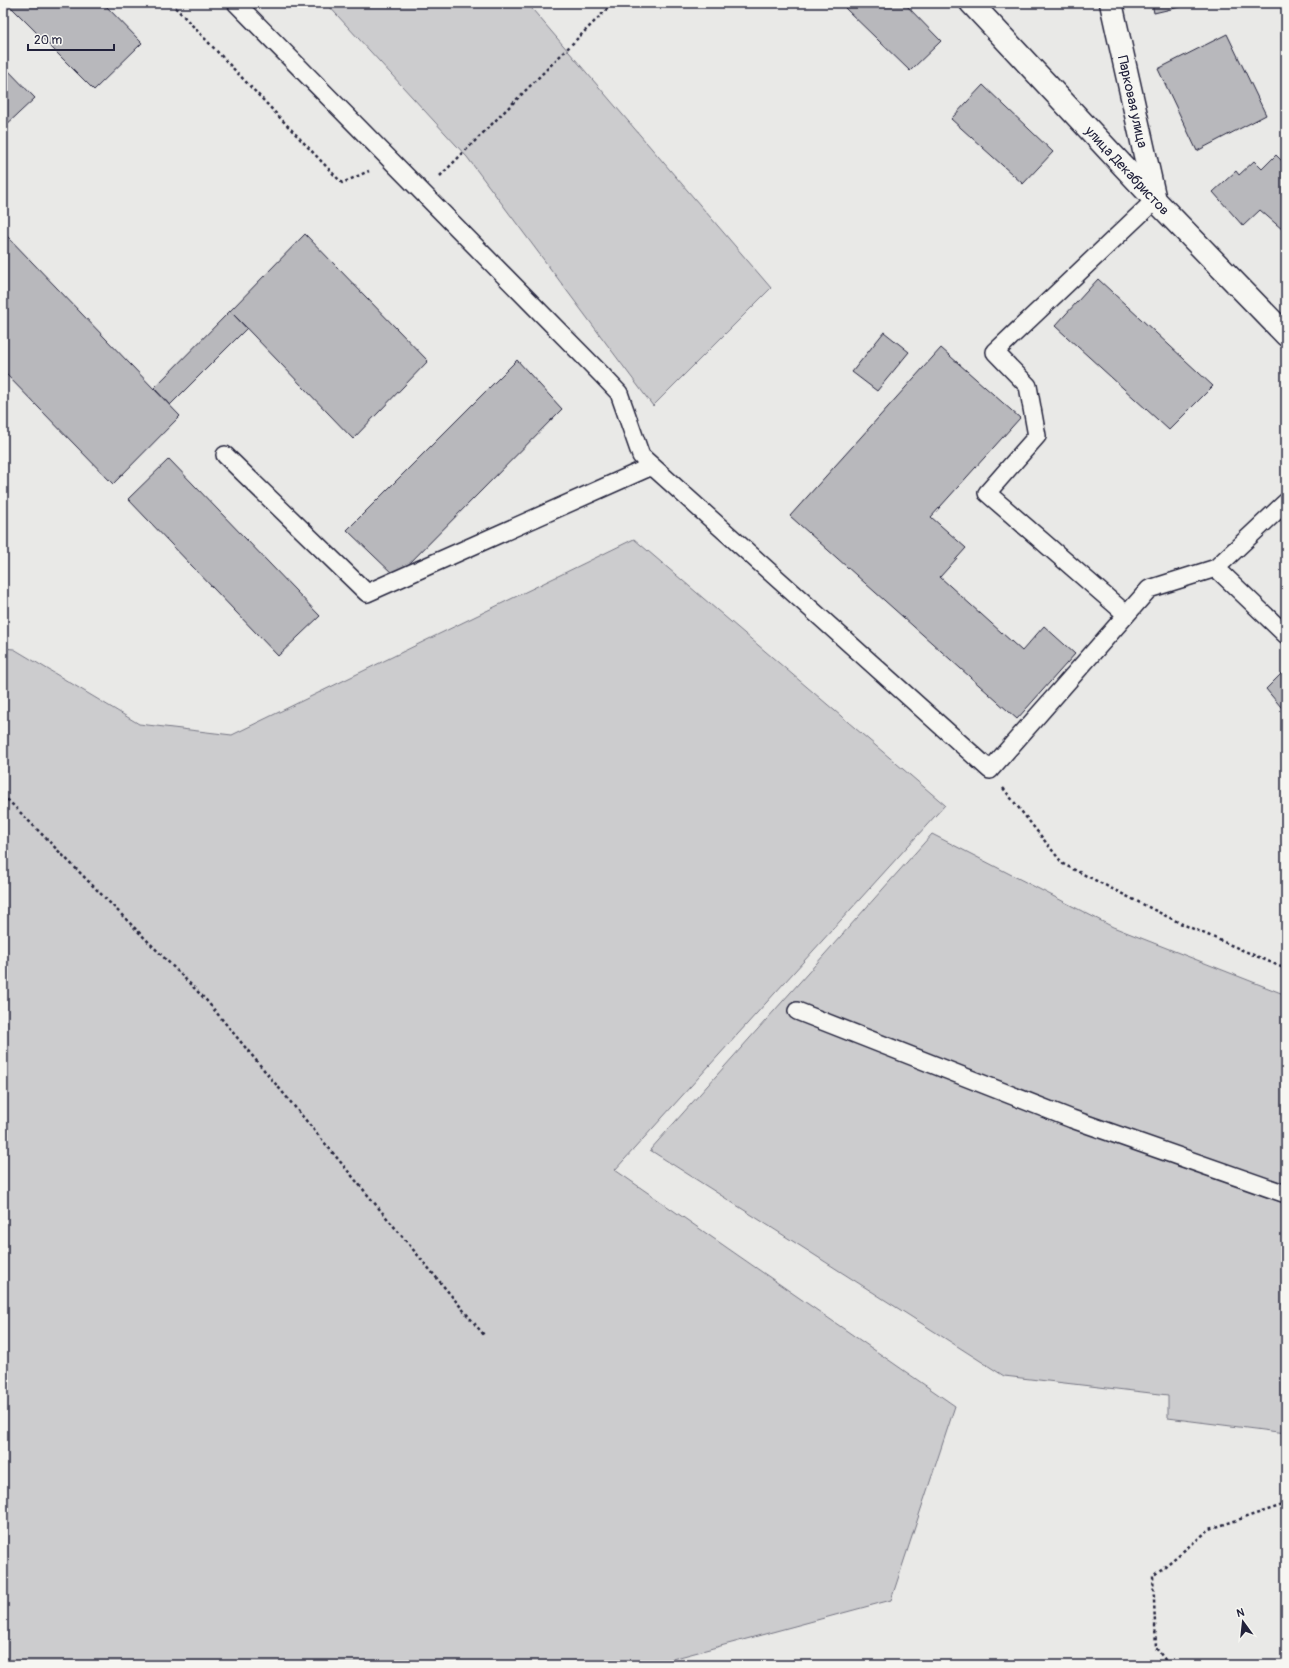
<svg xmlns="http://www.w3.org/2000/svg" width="1289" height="1668" font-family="Pangolin,sans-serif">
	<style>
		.green { fill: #ccccce; stroke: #777784 }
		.building { fill: #b8b8bc; stroke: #22223b }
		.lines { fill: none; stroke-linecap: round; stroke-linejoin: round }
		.service-casing { stroke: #22223b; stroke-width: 20 }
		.minor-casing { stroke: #22223b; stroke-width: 25 }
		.tertiary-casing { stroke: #22223b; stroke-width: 25 }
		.path { stroke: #22223b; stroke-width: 2.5; stroke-dasharray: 3 3; stroke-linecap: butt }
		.service { stroke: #f6f6f2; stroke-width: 17 }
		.minor { stroke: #f6f6f2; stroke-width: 22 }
		.tertiary { stroke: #f6f6f2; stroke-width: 22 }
		.labels { text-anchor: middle; stroke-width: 3.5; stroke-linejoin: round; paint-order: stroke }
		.street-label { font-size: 14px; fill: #22223b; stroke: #f6f6f2 }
	</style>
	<rect width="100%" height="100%" fill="#e9e9e7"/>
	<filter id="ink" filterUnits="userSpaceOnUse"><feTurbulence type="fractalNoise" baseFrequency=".025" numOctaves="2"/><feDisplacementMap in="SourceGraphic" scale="8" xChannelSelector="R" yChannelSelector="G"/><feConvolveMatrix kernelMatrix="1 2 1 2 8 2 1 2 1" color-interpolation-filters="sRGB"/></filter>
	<g filter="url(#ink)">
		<path class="green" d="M326 3H527L771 288 653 406 467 157Z
			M634 539 945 805 615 1170 955 1406 891 1600 650 1665H3V648L14 649 139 724 232 735Z
			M932 834 1113 927 1286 995V1433L1168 1418V1395L1004 1376 650 1150Z"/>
		<path class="building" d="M7 3H103L142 43 94 90Z
			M851 3H904L941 41 910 71 845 8Z
			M1152 3H1187L1188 5 1154 13Z
			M1227 34 1266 115 1197 151 1158 69Z
			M3 65 35 98 3 128Z
			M983 85 1053 152 1023 184 951 119Z
			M1276 155 1286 165V227L1283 230 1260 210 1243 226 1213 192 1236 171 1239 175 1254 161 1262 169Z
			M305 234 428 361 353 439 230 311Z
			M7 236 180 416 113 484 3 371V241Z
			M1098 279 1213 386 1169 430 1055 326Z
			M230 311 247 328 170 405 154 388Z
			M884 332 909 352 877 391 852 372Z
			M941 348 1020 418 931 517 966 548 940 577 1022 651 1044 626 1075 654 1017 719 790 516Z
			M517 360 562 409 396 577 347 530Z
			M169 459 320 616 278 656 128 499Z
			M1286 669V713L1266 689Z"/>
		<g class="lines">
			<g class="service-casing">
				<path id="service" d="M236 3 602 375 619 393 641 456 990 770 1149 589 1216 568 1286 502
					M225 455 367 593 652 466
					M1216 568 1286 635
					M1126 614 987 493 1037 436 1028 386 995 352 1155 200
					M797 1011 1072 1119 1286 1194"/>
			</g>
			<g class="minor-casing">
				<g id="minor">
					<path id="s1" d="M1111 3 1155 200"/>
				</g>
			</g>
			<g class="tertiary-casing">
				<g id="tertiary">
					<path id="s2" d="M971 3 1155 200 1286 335"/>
				</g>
			</g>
			<path class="path" d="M171 3 342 183 369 171
				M606 3 607 9
				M440 176 613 3
				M1003 788 1063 864 1180 923 1286 969
				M3 795 206 1000 484 1335
				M1169 1665 1156 1648 1153 1576 1210 1529 1286 1504"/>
			<use href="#service" class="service"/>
			<use href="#minor" class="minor"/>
			<use href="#tertiary" class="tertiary"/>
		</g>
	</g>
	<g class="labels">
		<g class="street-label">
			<text dy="5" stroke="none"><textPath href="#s1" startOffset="101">Парковая улица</textPath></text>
			<text dy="5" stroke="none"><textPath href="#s2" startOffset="229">улица Декабристов</textPath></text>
		</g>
	</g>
	<rect width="1289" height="1668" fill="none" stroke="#f6f6f2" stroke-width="16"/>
	<rect x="8" y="8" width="1273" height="1652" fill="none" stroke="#22223b" stroke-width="1.5" filter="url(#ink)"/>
	<g transform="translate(1243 1622) rotate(345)" stroke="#f6f6f2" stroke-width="3" paint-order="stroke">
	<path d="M0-3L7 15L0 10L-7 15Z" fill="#22223b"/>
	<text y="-6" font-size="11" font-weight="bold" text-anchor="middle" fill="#22223b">N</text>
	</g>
	<path d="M28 44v6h86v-6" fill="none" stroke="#22223b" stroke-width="2"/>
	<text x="34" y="44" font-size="12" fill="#22223b" stroke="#f6f6f2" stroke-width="3" paint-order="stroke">20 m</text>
</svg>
